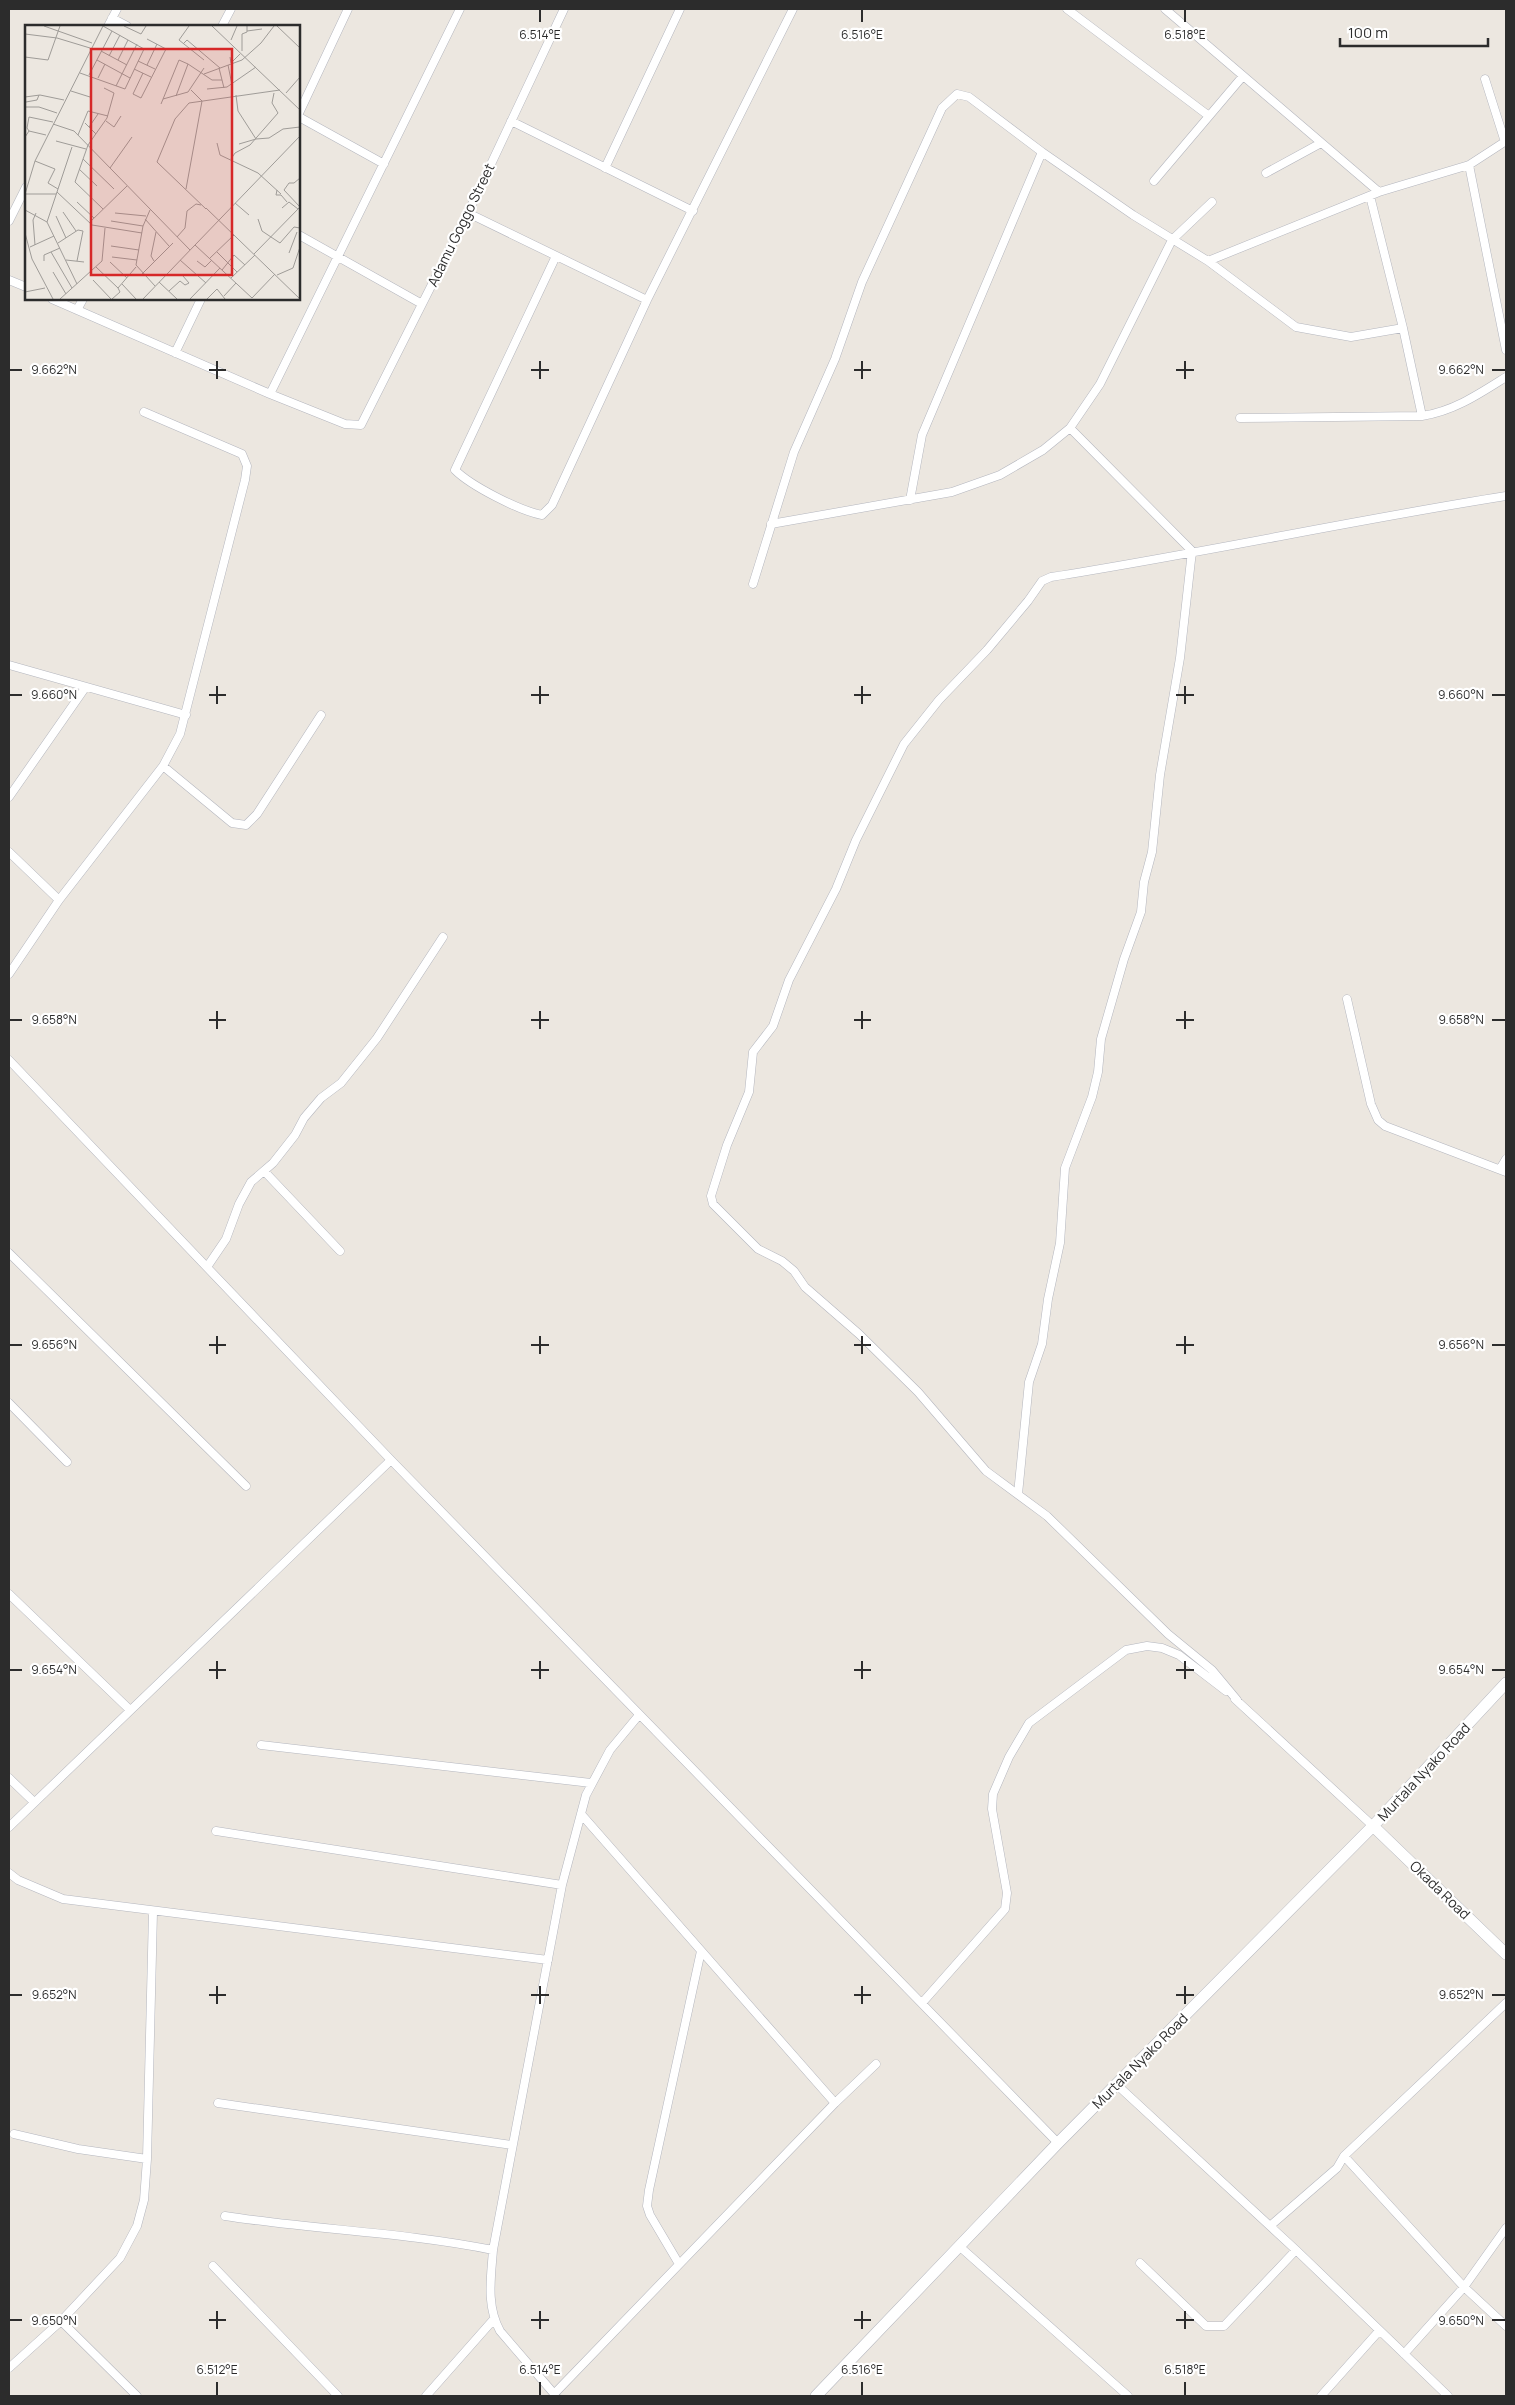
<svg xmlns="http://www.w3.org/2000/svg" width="1515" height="2405" font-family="Manrope,sans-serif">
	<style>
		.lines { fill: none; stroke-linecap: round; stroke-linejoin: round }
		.street-casing { stroke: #b4b6be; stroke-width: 9 }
		.secondary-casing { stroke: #b4b6be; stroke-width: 12 }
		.street { stroke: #fff; stroke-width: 8 }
		.secondary { stroke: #fff; stroke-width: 11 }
		.ticks { fill: none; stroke: #2c2c2c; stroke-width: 2 }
		.labels { text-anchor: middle; stroke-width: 4.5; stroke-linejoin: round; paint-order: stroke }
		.street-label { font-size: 14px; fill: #2c2c2c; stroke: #fff }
		.inset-road { fill: none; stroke: #9f9c98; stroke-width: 1 }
		.view { fill: #d62828; fill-opacity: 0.15; stroke: #d62828; stroke-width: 2.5 }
		.inset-edge { fill: none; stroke: #2c2c2c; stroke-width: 2.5 }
		.ticks-label { font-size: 12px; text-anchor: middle; fill: #2c2c2c; stroke: #fff; stroke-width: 4.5; stroke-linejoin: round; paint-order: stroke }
	</style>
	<rect width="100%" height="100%" fill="#ece7e0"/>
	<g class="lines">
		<g class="street-casing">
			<path id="street" d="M1067 9 1209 116
				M1165 9 1379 192
				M112 18 127 26
				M108 26 117 9
				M222 26 231 9
				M1485 79 1505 142 1506 140
				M299 113 348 9
				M299 117 384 164
				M511 121 693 211
				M1469 165 1506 350
				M605 168 680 9
				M1266 173 1321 143
				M1154 181 1243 76
				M1370 196 1403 328 1422 416
				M468 213 647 300
				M9 221 26 187
				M299 235 422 304
				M556 256 455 470C471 486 520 511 542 515L552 505 647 300 793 9
				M1208 261 1379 192 1469 165 1506 141
				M9 280 26 287
				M52 299 270 394 345 424 361 425 468 213 564 9
				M77 310 83 299
				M175 353 201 299
				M270 394 460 9
				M1240 418 1422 416C1454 411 1479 394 1506 377
				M910 500 922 435 1042 152 1133 215 1208 261 1296 327 1351 337 1403 328
				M771 524 952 492 1000 475 1043 450 1070 428 1100 384 1172 240 1212 202
				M753 584 794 452 835 359 862 282 942 108 957 94 969 97 1042 152
				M9 665 186 715
				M163 766 232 823 246 825 257 814 321 715
				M9 797 85 688
				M9 852 59 900
				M9 974 59 900 163 766 180 734 245 480 247 466 242 454 144 412
				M1347 999 1371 1104 1378 1120 1385 1126 1506 1172
				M9 1060 391 1460 1058 2143
				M1500 1169 1506 1159
				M265 1172 340 1251
				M9 1253 246 1486
				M207 1267 226 1239 239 1204 251 1182 273 1163 295 1135 304 1118 321 1098 341 1083 377 1038 443 937
				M9 1403 67 1462
				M1018 1494 1029 1382 1042 1344 1048 1299 1060 1243 1065 1168 1092 1097 1098 1072 1101 1039 1124 959 1141 912 1144 882 1152 852 1160 775 1180 658 1192 551 1070 428
				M9 1594 130 1710
				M1235 1699 1373 1826
				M1237 1700 1212 1670 1168 1634 1047 1516 986 1471 918 1392 859 1334 805 1287 794 1271 782 1261 758 1249 713 1204 711 1196 727 1145 749 1092 753 1052 773 1026 789 980 836 889 856 840 904 744 939 700 987 650 1028 601 1042 581 1051 577C1203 553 1354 520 1506 496
				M261 1745 591 1783
				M9 1778 34 1802
				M581 1814 835 2103
				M9 1827 391 1460
				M216 1831 562 1885
				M9 1873 18 1880 63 1899 548 1960
				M922 2003 1005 1909 1007 1893 992 1809 993 1794 1009 1757 1029 1723 1126 1650 1147 1646 1162 1648 1179 1655 1226 1691
				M1116 2084 1296 2250 1448 2396
				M218 2103 512 2145
				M14 2134 78 2149 147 2159
				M1344 2156 1464 2287 1506 2326
				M225 2216C314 2230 404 2232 493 2250
				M1270 2226 1337 2168 1344 2156 1506 2003
				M959 2246 1128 2396
				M1140 2263 1206 2326H1224L1296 2250
				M679 2264 650 2215 647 2206 649 2190 701 1951
				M213 2266 338 2396
				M61 2321 137 2396
				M1404 2354 1464 2287 1506 2228
				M9 2368 61 2321 120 2258 137 2226 144 2200 147 2159 153 1912
				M554 2394 835 2103 876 2064
				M426 2396 494 2319
				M556 2396 500 2331C486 2305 491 2278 493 2250L562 1885 586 1795 610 1750 639 1715
				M1321 2396 1379 2331"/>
		</g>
		<g class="secondary-casing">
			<path id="secondary" d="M1373 1826 1506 1954
				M816 2396 1058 2143 1373 1826 1506 1683"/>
		</g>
		<use href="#street" class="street"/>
		<use href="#secondary" class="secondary"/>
	</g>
	<path class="ticks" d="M540 10V22M862 10V22M1185 10V22M217 361V379M540 361V379M862 361V379M1185 361V379M10 370H22M209 370H226M531 370H549M854 370H871M1176 370H1194M1492 370H1505M217 686V704M540 686V704M862 686V704M1185 686V704M10 695H22M209 695H226M531 695H549M854 695H871M1176 695H1194M1492 695H1505M217 1011V1029M540 1011V1029M862 1011V1029M1185 1011V1029M10 1020H22M209 1020H226M531 1020H549M854 1020H871M1176 1020H1194M1492 1020H1505M217 1336V1354M540 1336V1354M862 1336V1354M1185 1336V1354M10 1345H22M209 1345H226M531 1345H549M854 1345H871M1176 1345H1194M1492 1345H1505M217 1661V1679M540 1661V1679M862 1661V1679M1185 1661V1679M10 1670H22M209 1670H226M531 1670H549M854 1670H871M1176 1670H1194M1492 1670H1505M217 1986V2004M540 1986V2004M862 1986V2004M1185 1986V2004M10 1995H22M209 1995H226M531 1995H549M854 1995H871M1176 1995H1194M1492 1995H1505M217 2311V2329M540 2311V2329M862 2311V2329M1185 2311V2329M10 2320H22M209 2320H226M531 2320H549M854 2320H871M1176 2320H1194M1492 2320H1505M217 2382V2395M540 2382V2395M862 2382V2395M1185 2382V2395"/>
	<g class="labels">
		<g class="street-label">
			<text transform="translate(461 225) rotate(-64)" y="5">Adamu Goggo Street</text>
			<text transform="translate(1424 1772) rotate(-47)" y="5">Murtala Nyako Road</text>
			<text transform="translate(1440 1890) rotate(44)" y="5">Okada Road</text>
			<text transform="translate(1140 2061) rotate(-45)" y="5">Murtala Nyako Road</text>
		</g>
	</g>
	<g transform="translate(25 25)">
		<rect width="275" height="275" fill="#ece7e0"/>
		<path class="inset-road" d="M19 1 67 18M99 1 116 9 121 1M164 1 154 15 179 35M187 1 275 85M252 1 275 23M222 6 237 4M0 9 32 13 65 23M206 15 212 1M158 19 162 15 195 43M76 26 102 40M217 26V9L222 7V1M84 31 95 10M0 32 23 35 35 1M205 32 206 38 215 29M72 35 105 53M93 35 103 15M113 36 130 44M122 40 132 19M203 40 207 60M194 43 199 63M109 44 126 52M55 48 100 64 119 24 78 1M118 48 108 69 116 73 141 24 122 14M179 49 217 35 236 18 249 1M64 50 87 6M73 53 80 39M91 61 112 19M182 64 202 62 231 42M46 66 65 72M261 68 275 52M211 70 213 86 231 114M151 71 163 39 187 55H197M0 72 15 70 39 75M138 74 163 67 179 43M1 77 12 75 14 70M136 79 154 35 163 39M0 82H14L32 88M81 96 89 102 96 91M60 98 71 109M28 99 49 106 165 225M64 102 73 89M4 106 2 103 4 92 28 97M53 110 63 86 83 91M0 112 4 106 21 110M231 114 244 113 258 104 275 102M31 116 61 124M192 118 195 130 233 148 256 169M214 119 231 114M58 134 89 164M206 134 210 128 225 120 253 88 247 78 249 68M10 136 30 144 23 158 33 164M85 143 107 112M54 144 72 161M161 164 177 76 166 65M252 165 251 170H256L262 177M32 167 67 200 117 208M0 169 10 136 78 1M1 169H31M52 177 69 193M210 178 224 190M181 183 275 274M257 183 264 177 273 184M78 184 50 157 63 120 82 93 89 68 79 63M181 184 132 137 150 94 164 78 255 65M0 185 22 197 52 259M125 185 118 201 111 240 130 261M38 187 51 206M90 188 121 191M31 191 41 213M120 194 144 221M233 194 237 206 255 218 269 202 275 203M86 196 118 201M22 197 47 122M64 198 102 161M0 208 7 234 28 274M152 212 160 203 162 186 171 179 176 180M33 218 53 205 58 206 52 236M10 220 8 195 11 188M170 220 227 273M86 221 114 225M5 222 29 211M26 227 47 263M192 227 212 247M264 228 272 207M229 229 275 182 259 165 264 158H269L275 153M87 232 112 235M185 233 209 210M41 235 59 237M155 235 181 258M19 236V230L35 223M129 236 126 231 131 207M172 236 180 242 187 235M85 237 102 253M71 242 93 263 111 242M197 245 209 230 220 240M28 247 41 269M117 249 148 218M252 250 268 243 275 222M206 253 230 230M68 255 86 274M134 257 152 274M97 259 111 274M144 266 155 256 160 260 164 258 158 251M0 267 20 263M199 271 211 258M227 273 250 249M35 274 77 236 80 203M87 274 95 267 93 263M118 274 275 111M165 274 195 243M182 274 192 264 200 274"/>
		<path class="view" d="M66 24H207V250H66Z"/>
		<rect width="275" height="275" class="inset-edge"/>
	</g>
	<g class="ticks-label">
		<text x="540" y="39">6.514°E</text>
		<text x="862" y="39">6.516°E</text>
		<text x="1185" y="39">6.518°E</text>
		<text x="54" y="374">9.662°N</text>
		<text x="1461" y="374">9.662°N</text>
		<text x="54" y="699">9.660°N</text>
		<text x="1461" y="699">9.660°N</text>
		<text x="54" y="1024">9.658°N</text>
		<text x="1461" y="1024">9.658°N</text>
		<text x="54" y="1349">9.656°N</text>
		<text x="1461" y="1349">9.656°N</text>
		<text x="54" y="1674">9.654°N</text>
		<text x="1461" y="1674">9.654°N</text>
		<text x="54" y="1999">9.652°N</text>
		<text x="1461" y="1999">9.652°N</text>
		<text x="54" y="2325">9.650°N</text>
		<text x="1461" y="2325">9.650°N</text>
		<text x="217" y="2374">6.512°E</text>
		<text x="540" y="2374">6.514°E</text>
		<text x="862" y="2374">6.516°E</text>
		<text x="1185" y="2374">6.518°E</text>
	</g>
	<rect width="1515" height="2405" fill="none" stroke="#2c2c2c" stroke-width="20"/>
	<path d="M1340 38v8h148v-8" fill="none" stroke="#2c2c2c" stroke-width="2.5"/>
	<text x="1348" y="38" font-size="15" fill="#2c2c2c" stroke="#ffffff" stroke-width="4" paint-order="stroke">100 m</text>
</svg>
